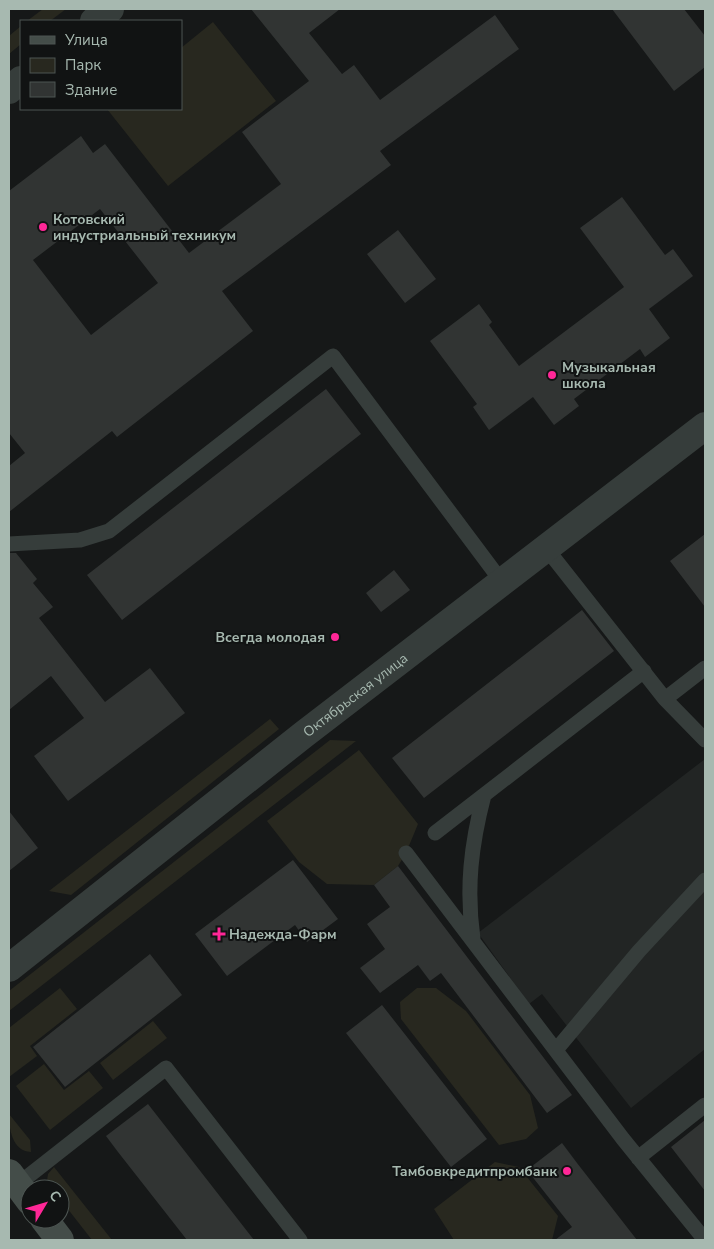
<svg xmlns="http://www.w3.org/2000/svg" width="714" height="1249" font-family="'Nunito Sans',sans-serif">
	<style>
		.built { fill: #222524 }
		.green { fill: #28281f }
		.building { fill: #313433; fill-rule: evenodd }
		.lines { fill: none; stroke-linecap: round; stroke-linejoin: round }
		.service { stroke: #363d3b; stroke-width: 15 }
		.tertiary { stroke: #363d3b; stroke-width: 28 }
		.secondary { stroke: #444d49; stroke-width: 28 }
		.poi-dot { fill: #ff2797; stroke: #111313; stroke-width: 2 }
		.labels { text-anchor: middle; stroke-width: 4; stroke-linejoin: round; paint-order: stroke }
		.poi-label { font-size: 14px; font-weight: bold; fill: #a7b9b0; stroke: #111313; text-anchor: start }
		.street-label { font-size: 14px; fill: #a7b9b0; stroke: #111313 }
	</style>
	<rect width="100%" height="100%" fill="#161818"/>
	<path class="built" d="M705 759V1049L631 1108 542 994 529 1004 478 933Z"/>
	<path class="green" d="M43 9H66L50 21H27Z
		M213 22 276 101 168 186 107 109H181V48Z
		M21 26V44L9 54V36Z
		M270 719 279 729 71 895 49 891Z
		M330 740 356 741 9 1011V991Z
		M359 750 418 824 406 853 398 866 374 885 327 884 299 862 267 821Z
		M60 988 77 1009 30 1046 37 1056 9 1077V1028Z
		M417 988H436L466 1011 530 1095 538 1128 526 1139 499 1145 401 1019 400 1002Z
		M153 1021 167 1038 113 1080 100 1063Z
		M44 1064 64 1090 89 1071 103 1088 50 1130 16 1086Z
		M9 1114 30 1140 31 1152C12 1151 9 1129 9 1114Z
		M495 1162 519 1167 558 1216 552 1240H454L434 1209Z
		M54 1167 112 1240H92L60 1199V1189H52L47 1181 48 1174Z"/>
	<path class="building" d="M251 9H340L309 33 342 74 354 65 380 100 495 15 519 49 380 151 391 165 222 291 253 331 117 437 112 431 9 512V466L25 453 9 433V191L81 136 93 153 105 144 189 253 281 184 242 132 309 81ZM100 209 158 283 91 335 33 260Z
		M612 9H684L705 36V67L674 91Z
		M622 197 665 255 673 249 693 276 649 309 670 338 645 357 640 349 574 399 579 406 554 425 533 397 489 430 473 407 477 404 430 341 479 304 492 322 489 325 519 366 624 287 580 228Z
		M398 230 436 279 405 303 367 254Z
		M326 389 361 434 122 620 87 575Z
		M705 534V607L670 561Z
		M9 553H16L37 579 33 583 53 607 39 618 105 702 150 668 185 713 68 801 34 756 84 718 51 676 9 710Z
		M394 570 410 590 381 612 366 593Z
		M582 610 614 651 424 798 392 758Z
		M9 811 38 848 9 871Z
		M293 860 338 919 307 942 295 925 227 976 195 934Z
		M398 866 572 1095 547 1113 441 973 430 981 418 965 380 993 360 968 385 949 367 924 390 907 374 885Z
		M150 954 182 995 65 1087 33 1047Z
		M382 1005 487 1139 451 1167 346 1033Z
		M148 1104 254 1240H187L118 1152 106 1136Z
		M705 1120V1191L671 1147Z
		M562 1143 577 1163 637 1240H555L572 1227 527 1170Z"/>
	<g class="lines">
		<path class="service" d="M9 544 80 540 109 531 333 356 502 582
			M546 548 665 699 705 740
			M665 699 705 668
			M435 833 644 671
			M406 853 623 1139 705 1240
			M473 939C466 888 471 845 484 795
			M556 1050 639 951 705 880
			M638 1158 705 1105
			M17 1185 166 1068 300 1240"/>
		<g class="tertiary">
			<path d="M94 21 110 9"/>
			<path d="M9 90 21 80"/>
			<path id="s1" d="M9 968 303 735 705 426"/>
		</g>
		<path class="secondary" d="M9 1173 30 1201
			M44 1219 60 1240"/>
	</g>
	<g class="poi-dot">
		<circle cx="43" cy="227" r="5"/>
		<circle cx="552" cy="375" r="5"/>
		<circle cx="335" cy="637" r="5"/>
		<path d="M216.5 926.5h5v5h5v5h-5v5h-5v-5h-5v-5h5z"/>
		<circle cx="567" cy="1171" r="5"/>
	</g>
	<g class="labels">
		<g class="poi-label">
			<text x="53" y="224">Котовский<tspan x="53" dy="16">индустриальный техникум</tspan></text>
			<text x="562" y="372">Музыкальная<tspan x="562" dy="16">школа</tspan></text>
			<text x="325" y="642" text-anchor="end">Всегда молодая</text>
			<text x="229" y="939">Надежда-Фарм</text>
			<text x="557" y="1176" text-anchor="end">Тамбовкредитпромбанк</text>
		</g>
		<g class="street-label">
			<text dy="5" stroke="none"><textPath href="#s1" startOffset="441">Октябрьская улица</textPath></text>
		</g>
	</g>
	<rect width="714" height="1249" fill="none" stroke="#a7b9b0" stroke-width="20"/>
	<rect x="20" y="20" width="162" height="90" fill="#111313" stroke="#4d5552"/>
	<rect x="30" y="36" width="25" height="8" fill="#444d49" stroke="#4d5552"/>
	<text x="65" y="45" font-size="15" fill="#a7b9b0">Улица</text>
	<rect x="30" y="58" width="25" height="15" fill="#28281f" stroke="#4d5552"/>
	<text x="65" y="70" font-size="15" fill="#a7b9b0">Парк</text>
	<rect x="30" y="82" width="25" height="15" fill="#313433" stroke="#4d5552"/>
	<text x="65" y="95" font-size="15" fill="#a7b9b0">Здание</text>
	<g transform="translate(45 1204) rotate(52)"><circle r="24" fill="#111313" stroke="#4d5552"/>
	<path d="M0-4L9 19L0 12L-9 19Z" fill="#ff2797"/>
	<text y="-8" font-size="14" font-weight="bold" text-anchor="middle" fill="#a7b9b0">С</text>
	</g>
</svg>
